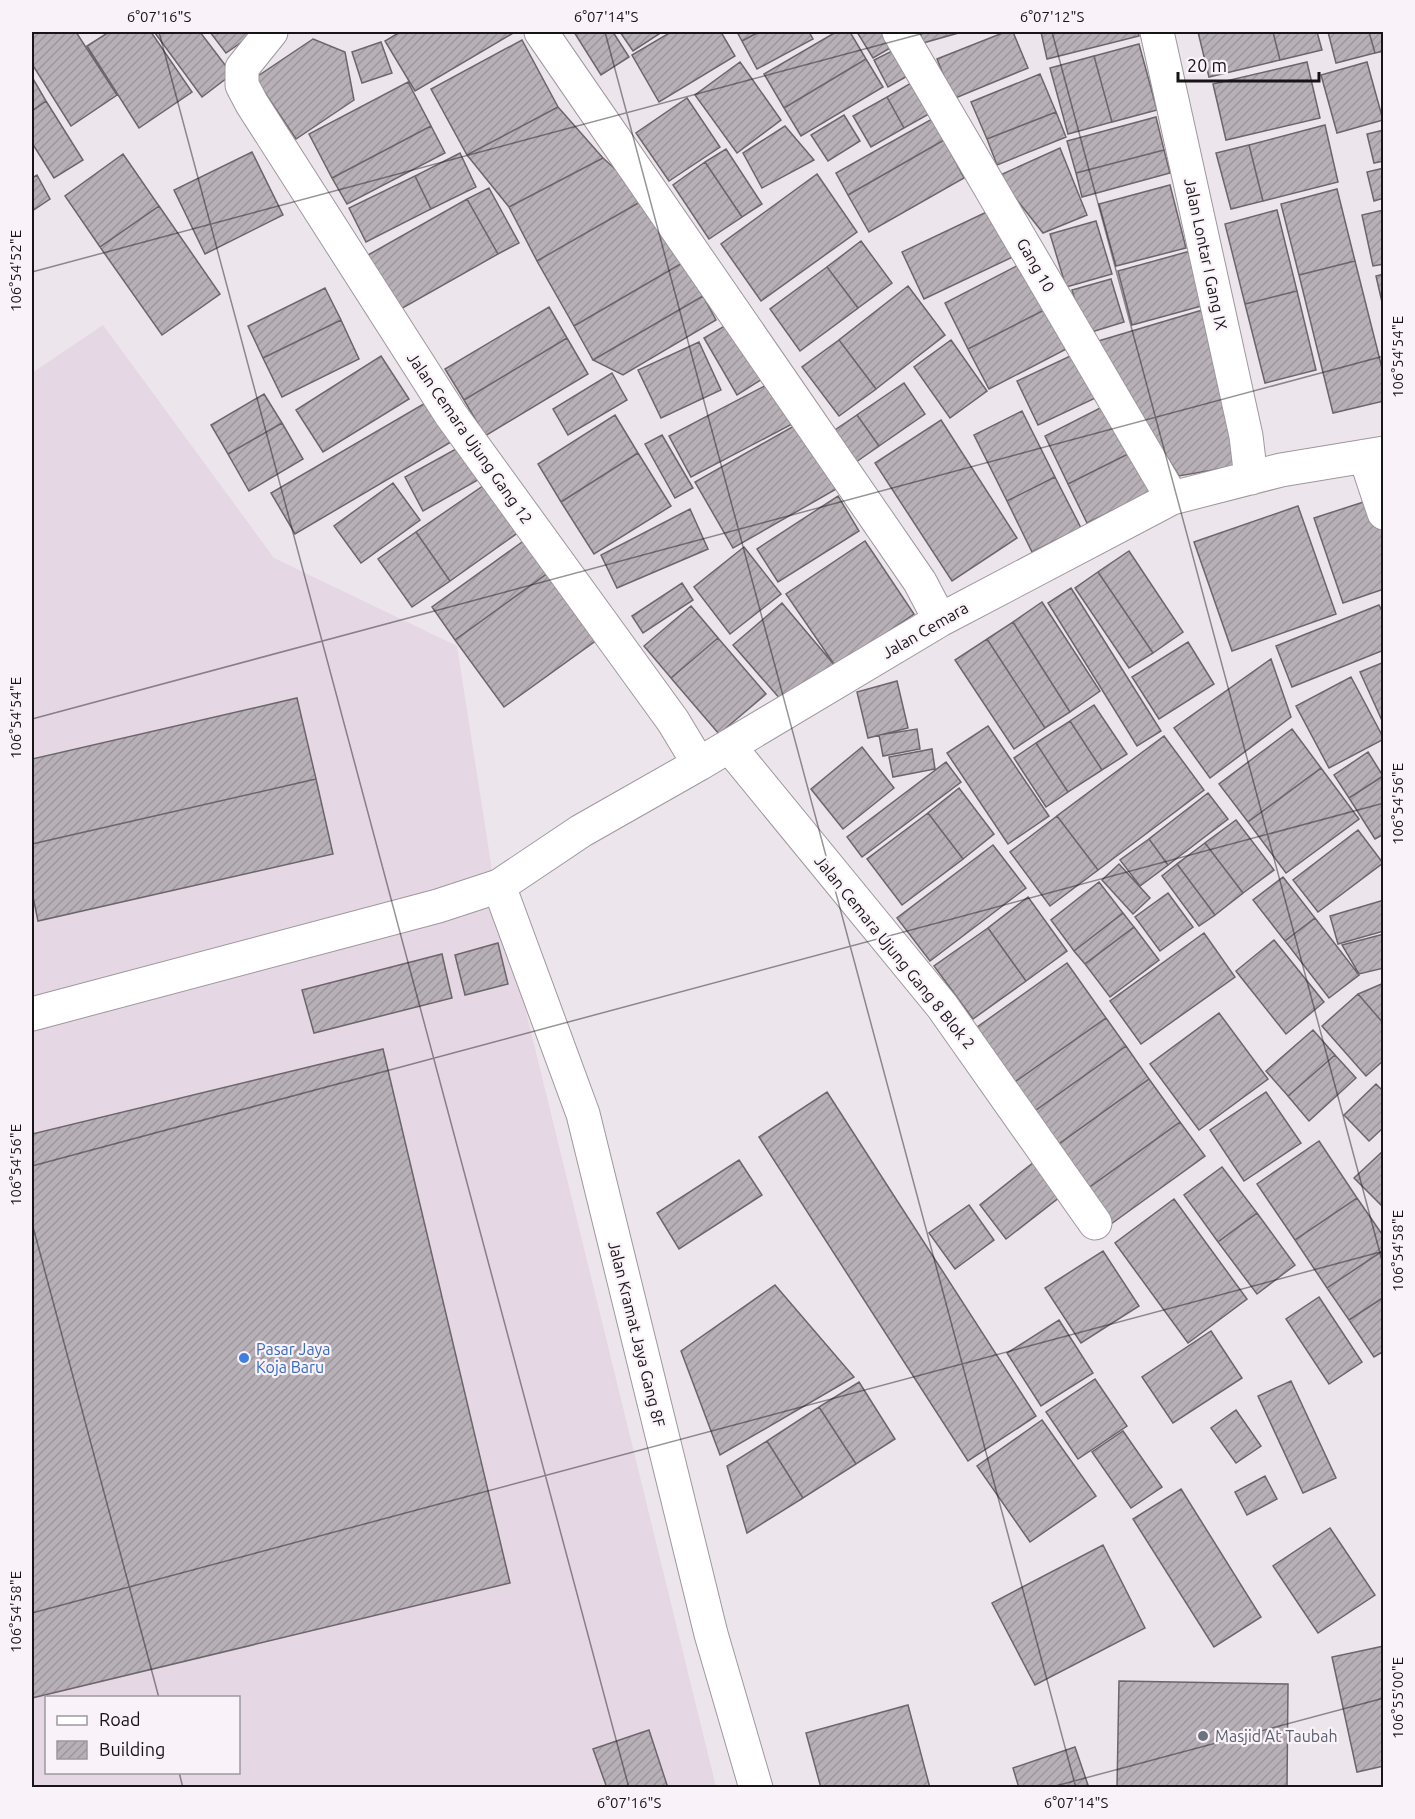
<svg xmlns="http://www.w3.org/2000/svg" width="1415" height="1819" font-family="Ubuntu,sans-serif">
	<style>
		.built { fill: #e5d7e4; fill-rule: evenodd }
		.building { fill: url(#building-hatch); stroke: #6c666b; stroke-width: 1.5 }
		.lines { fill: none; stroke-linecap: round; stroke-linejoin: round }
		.street-casing { stroke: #9f979e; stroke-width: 35 }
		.street { stroke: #fff; stroke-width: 33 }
		.ticks { fill: none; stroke: #171417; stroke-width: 1.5; stroke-opacity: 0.45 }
		.shop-dot { fill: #3f7fe0; stroke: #faf2f9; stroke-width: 2 }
		.worship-dot { fill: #6b7280; stroke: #faf2f9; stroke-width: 2 }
		.labels { text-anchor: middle; stroke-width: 4.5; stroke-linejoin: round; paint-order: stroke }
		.street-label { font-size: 16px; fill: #171417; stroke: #faf2f9 }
		.shop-label { font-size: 16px; fill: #366cbe; stroke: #faf2f9; text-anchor: start }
		.worship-label { font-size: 16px; fill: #5b616d; stroke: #faf2f9; text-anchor: start }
		.neatline { fill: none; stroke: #171417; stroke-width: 2 }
		.ticks-label { font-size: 15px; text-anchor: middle; fill: #171417 }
	</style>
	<defs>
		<pattern id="building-hatch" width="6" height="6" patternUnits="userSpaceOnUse" patternTransform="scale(1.5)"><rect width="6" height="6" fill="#b7b0b6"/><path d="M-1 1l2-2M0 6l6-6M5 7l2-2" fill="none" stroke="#9d969c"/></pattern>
	</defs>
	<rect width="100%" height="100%" fill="#ede5ec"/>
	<path class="built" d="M103 325 274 558 457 646 493 877 716 1787 32 1788V373ZM46 1698H238V1772H46Z"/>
	<path class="building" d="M32 32H76L117 95 71 126 32 64Z
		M109 32H151L192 92 139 128 87 46Z
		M157 32H200L232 74 202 97 155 33Z
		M210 32H256L226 53Z
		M400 32H515L415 91 385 41Z
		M574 32H613L629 57 601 75Z
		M620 32H662L633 51Z
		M671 32H721L735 56 659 102 632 55Z
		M737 32H759L742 41Z
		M759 32H809L813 39 757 69 742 41Z
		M836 32H850L866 59 784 108 764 74Z
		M857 32H893L899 43 873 58Z
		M920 32H962L923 43Z
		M1005 32H1013L1028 68 953 99 937 59Z
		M1041 32H1138L1139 36 1047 59Z
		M1198 32H1273L1280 60 1209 77Z
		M1273 32H1317L1322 50 1280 60Z
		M1328 32H1369L1375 53 1336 63Z
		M1369 32H1384V51L1375 53Z
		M313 39 345 52 354 100 296 139 255 78Z
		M522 40 558 107 467 155 431 89Z
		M381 42 392 73 362 83 352 52Z
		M906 44 920 69 888 87 874 60Z
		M1139 44 1157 110 1112 122 1094 56Z
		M1094 56 1112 122 1068 134 1050 68Z
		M866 59 883 87 801 136 784 108Z
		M740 62 781 120 737 153 695 95Z
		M1307 62 1320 118 1226 140 1213 84Z
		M1367 62 1383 120 1337 133 1321 75Z
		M1040 74 1056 112 987 139 971 102Z
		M32 77 46 101 32 111Z
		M918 79 936 110 904 128 887 97Z
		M408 82 431 126 332 178 309 134Z
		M887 97 904 128 871 147 853 116Z
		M687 98 720 147 669 181 636 133Z
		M46 101 83 160 54 178 32 143V111Z
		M558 107 603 158 509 207 467 155Z
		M1056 112 1066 137 997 165 987 139Z
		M844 115 860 141 828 161 811 135Z
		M1156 117 1164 150 1076 173 1067 141Z
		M932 119 944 140 848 195 836 173Z
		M1325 125 1338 182 1263 201 1249 145Z
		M431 126 445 153 347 204 332 178Z
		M785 126 814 160 762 188 743 153Z
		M1384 130V161L1374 163 1367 134Z
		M944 140 964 178 869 232 848 195Z
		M1249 145 1263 201 1231 209 1216 153Z
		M1060 148 1087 215 1043 233 998 176Z
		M726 149 762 204 742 217 705 162Z
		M1164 150 1170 173 1082 197 1076 173Z
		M252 152 283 215 205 254 174 190Z
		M460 153 476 187 431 209 415 176Z
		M123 154 159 206 100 247 65 196Z
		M603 158 647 198 537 261 509 207Z
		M705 162 742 217 709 239 673 185Z
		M1384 168V198L1374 201 1367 172Z
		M817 174 857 232 761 301 721 244Z
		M37 175 50 199 32 211V178Z
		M415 176 431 209 366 242 349 208Z
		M1170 185 1186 248 1116 266 1099 204Z
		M489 188 519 243 498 254 467 199Z
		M1337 189 1355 261 1299 275 1281 204Z
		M647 198 684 262 574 326 537 261Z
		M467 199 498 254 399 310 368 255Z
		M159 206 220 294 162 335 100 247Z
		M995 208 1017 255 924 299 902 252Z
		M1277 210 1297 291 1245 304 1225 224Z
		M1384 210V264L1373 266 1362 215Z
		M1096 221 1112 274 1066 287 1050 234Z
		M861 241 892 283 858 308 827 267Z
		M1194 250 1209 304 1132 325 1118 271Z
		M1032 258 1056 304 968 349 945 303Z
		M1355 261 1384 376V401L1333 413 1299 275Z
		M684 262 703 296 593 360 574 326Z
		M827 267 858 308 800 351 770 309Z
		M1384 274V311L1376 276Z
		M1111 279 1124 322 1085 334 1072 290Z
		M908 286 945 335 876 389 839 340Z
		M325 288 341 320 263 358 248 326Z
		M1297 291 1316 370 1265 383 1245 304Z
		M703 296 716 320 623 375 593 360Z
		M1056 304 1076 344 989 389 968 349Z
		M549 307 567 338 464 400 445 369Z
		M1209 308 1247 464 1179 476 1095 342Z
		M341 320 359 359 282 397 263 358Z
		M735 320 767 376 737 395 704 338Z
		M567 338 588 374 485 436 464 400Z
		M839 340 876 389 839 416 802 367Z
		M951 340 987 391 950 418 914 367Z
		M699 342 721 390 661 418 638 370Z
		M1083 350 1104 394 1038 425 1017 381Z
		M381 356 409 399 323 452 296 410Z
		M612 373 627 400 568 435 553 409Z
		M774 381 796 422 691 477 669 436Z
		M904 383 925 414 879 446 857 415Z
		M264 394 282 423 228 454 211 425Z
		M427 402 451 442 295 534 271 493Z
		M1110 403 1134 451 1068 484 1045 436Z
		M1022 411 1055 477 1007 501 974 435Z
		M615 415 638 453 561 502 538 464Z
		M857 415 879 446 856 462 835 430Z
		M941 420 1017 538 952 581 875 463Z
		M801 422 838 488 733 548 695 482Z
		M282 423 303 459 249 491 228 454Z
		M662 435 693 488 675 498 645 444Z
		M465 444 483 477 423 511 405 477Z
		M1134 451 1153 491 1087 523 1068 484Z
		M638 453 671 506 594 554 561 502Z
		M1055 477 1081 528 1032 552 1007 501Z
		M493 479 526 527 450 581 416 532Z
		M393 483 420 520 361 563 334 526Z
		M838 496 859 531 778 582 757 549Z
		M1376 498 1384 521V589L1343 603 1314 518Z
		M1298 506 1336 614 1232 651 1194 542Z
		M690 509 708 549 617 588 601 555Z
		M416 532 450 581 412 607 378 559Z
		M529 537 552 570 455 640 432 607Z
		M865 541 914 614 836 667 786 594Z
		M744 547 781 594 730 634 694 587Z
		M1129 551 1183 632 1153 653 1098 572Z
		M552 570 601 637 504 707 455 640Z
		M1098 572 1153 653 1129 668 1075 588Z
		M682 583 693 600 643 633 632 616Z
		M1071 588 1161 731 1137 746 1048 603Z
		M1042 602 1100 691 1070 712 1013 622Z
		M782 603 836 667 788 708 733 645Z
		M1379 605 1384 615V650L1292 687 1276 646Z
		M691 606 718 638 671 678 644 646Z
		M1013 622 1070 712 1045 728 987 639Z
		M718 638 766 694 719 734 671 678Z
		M987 639 1045 728 1014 749 955 660Z
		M1188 642 1214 684 1159 719 1132 677Z
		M1271 659 1291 717 1210 778 1174 728Z
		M1384 662V725L1360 672Z
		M1351 677 1384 739 1329 768 1296 706Z
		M897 681 908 728 868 738 857 692Z
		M297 698 316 779 32 844V759Z
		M1094 705 1127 754 1102 770 1070 721Z
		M1070 721 1102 770 1068 792 1036 743Z
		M988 726 1049 816 1008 844 947 753Z
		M917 729 920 749 883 756 879 735Z
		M1292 729 1321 768 1248 822 1219 784Z
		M1164 736 1204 790 1098 870 1057 816Z
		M1036 743 1068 792 1046 807 1014 758Z
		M862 747 894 788 843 829 811 789Z
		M932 749 935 769 893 777 889 757Z
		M1368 752 1383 776 1349 798 1334 775Z
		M946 762 961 782 862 857 847 837Z
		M1321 768 1359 819 1286 873 1248 822Z
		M1383 776 1384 834 1375 839 1349 798Z
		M316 779 333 854 38 921 32 892V844Z
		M959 788 994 834 963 859 928 813Z
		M1208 793 1228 819 1168 865 1149 839Z
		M928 813 963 859 902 905 867 859Z
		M1057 816 1098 870 1050 906 1010 852Z
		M1236 820 1274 870 1243 893 1205 843Z
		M1358 830 1383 863 1318 912 1293 880Z
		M1149 839 1168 865 1140 886 1120 860Z
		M1205 843 1243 893 1215 915 1177 864Z
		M993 845 1026 888 930 961 897 918Z
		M1119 864 1150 898 1133 914 1102 880Z
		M1177 864 1215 915 1199 926 1162 876Z
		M1283 877 1315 918 1285 941 1253 900Z
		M1099 882 1123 913 1074 951 1051 920Z
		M1168 893 1193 927 1160 951 1135 917Z
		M1028 897 1067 951 1026 981 988 928Z
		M1384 900V931L1338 944 1330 916Z
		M1123 913 1134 927 1085 964 1074 951Z
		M1315 918 1359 975 1329 998 1285 941Z
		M1134 927 1159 960 1110 997 1085 964Z
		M988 928 1026 981 973 1019 934 966Z
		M1204 933 1235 977 1141 1044 1110 1001Z
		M1384 934V968L1359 974 1342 945Z
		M1274 940 1324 1002 1286 1034 1236 971Z
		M498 943 508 984 465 995 455 955Z
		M442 954 452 998 314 1033 302 990Z
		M1067 963 1106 1018 1012 1084 973 1030Z
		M1384 983V1024L1358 994Z
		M1358 994 1384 1024V1060L1366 1076 1322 1026Z
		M1219 1013 1268 1079 1199 1130 1150 1064Z
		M1106 1018 1126 1046 1032 1113 1012 1084Z
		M1313 1030 1335 1055 1288 1096 1266 1071Z
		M1126 1046 1149 1079 1056 1146 1032 1113Z
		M383 1049 510 1583 32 1698V1134Z
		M1335 1055 1356 1078 1309 1121 1288 1096Z
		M1149 1079 1180 1122 1087 1189 1056 1146Z
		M1376 1084 1384 1092V1127L1369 1141 1344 1115Z
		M827 1092 1036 1416 968 1461 759 1137Z
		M1266 1092 1301 1143 1244 1181 1210 1130Z
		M1180 1122 1205 1156 1111 1224 1087 1189Z
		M1319 1141 1357 1198 1295 1240 1257 1184Z
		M1383 1151 1384 1203 1381 1205 1354 1178Z
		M1039 1158 1065 1193 1006 1239 980 1205Z
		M739 1160 762 1195 679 1249 657 1213Z
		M1222 1167 1257 1213 1218 1242 1184 1195Z
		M1357 1198 1384 1237V1250L1327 1288 1295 1240Z
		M1174 1199 1247 1299 1188 1343 1115 1243Z
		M969 1205 994 1240 955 1269 929 1233Z
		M1257 1213 1295 1265 1257 1294 1218 1242Z
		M1384 1250V1297L1349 1320 1327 1288Z
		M1103 1251 1139 1306 1081 1343 1045 1288Z
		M775 1285 854 1377 720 1455 681 1351Z
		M1319 1297 1362 1362 1329 1384 1286 1319Z
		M1384 1297V1351L1374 1357 1349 1320Z
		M1059 1320 1093 1373 1041 1406 1007 1353Z
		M1211 1331 1242 1378 1173 1423 1142 1377Z
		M1095 1379 1127 1426 1078 1459 1046 1412Z
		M1291 1381 1336 1478 1303 1493 1258 1396Z
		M859 1382 895 1439 856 1464 819 1407Z
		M819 1407 856 1464 803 1498 767 1441Z
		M1236 1410 1261 1446 1236 1463 1211 1428Z
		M1042 1420 1096 1496 1030 1542 977 1466Z
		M1123 1431 1162 1487 1131 1508 1092 1452Z
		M767 1441 803 1498 747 1533 727 1466Z
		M1265 1476 1277 1499 1247 1515 1235 1492Z
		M1181 1489 1261 1617 1214 1647 1133 1519Z
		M1330 1528 1375 1595 1318 1633 1273 1566Z
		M1103 1545 1145 1628 1035 1685 992 1603Z
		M1384 1646V1766L1357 1772 1332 1657Z
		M1119 1681 1288 1684 1287 1788H1117Z
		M908 1705 930 1788H821L806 1733Z
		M649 1730 668 1788H607L593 1749Z
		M1075 1747 1089 1788H1019L1013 1768Z"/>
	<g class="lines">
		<g class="street-casing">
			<path id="street" d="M271 32 242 68V85L252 104 451 415 673 721 699 764
				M541 32 920 582 940 620
				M899 32 1172 498
				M1157 32 1246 436 1251 478
				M1365 456 1384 513
				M729 746 942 1006 1095 1223
				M499 886 583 1114 711 1634 756 1788
				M32 1014 438 906 499 886 581 831 699 764 940 620 1172 498 1281 470 1384 453"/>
		</g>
		<use href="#street" class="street"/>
	</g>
	<path class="ticks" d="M159 32 629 1788M605 32 1076 1788M1052 32 1384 1268M32 272 928 32M32 719 1384 356M32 1166 1384 803M32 1223 159 1698M32 1613 1384 1251M179 1772 183 1788M1048 1788 1384 1698"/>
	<circle class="shop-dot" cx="244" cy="1358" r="6"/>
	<circle class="worship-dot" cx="1203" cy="1736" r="6"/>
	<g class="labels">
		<g class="street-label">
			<text transform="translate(1206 254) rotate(78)" y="6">Jalan Lontar I Gang IX</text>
			<text transform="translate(1036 265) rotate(60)" y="6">Gang 10</text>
			<text transform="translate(470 438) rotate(55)" y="6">Jalan Cemara Ujung Gang 12</text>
			<text transform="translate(925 630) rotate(-30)" y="6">Jalan Cemara</text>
			<text transform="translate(895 952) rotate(51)" y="6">Jalan Cemara Ujung Gang 8 Blok 2</text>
			<text transform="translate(637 1334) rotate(76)" y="6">Jalan Kramat Jaya Gang 8F</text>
		</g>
		<g class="shop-label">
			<text x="256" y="1355">Pasar Jaya<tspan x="256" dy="18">Koja Baru</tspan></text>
		</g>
		<g class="worship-label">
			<text x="1215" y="1742">Masjid At Taubah</text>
		</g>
	</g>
	<rect width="1415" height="1819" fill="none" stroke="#faf2f9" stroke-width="66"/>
	<rect x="45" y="1696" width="195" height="78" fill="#faf2f9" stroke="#9f999f" stroke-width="1.5"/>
	<rect x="57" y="1716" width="30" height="9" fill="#ffffff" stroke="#9f999f" stroke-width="1.5"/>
	<text x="99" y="1726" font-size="18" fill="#171417">Road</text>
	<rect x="57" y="1741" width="30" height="18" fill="url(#building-hatch)" stroke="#9f999f" stroke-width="1.5"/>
	<text x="99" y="1756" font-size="18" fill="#171417">Building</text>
	<path d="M1178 72v9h141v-9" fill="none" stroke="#171417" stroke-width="3"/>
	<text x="1187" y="72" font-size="18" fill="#171417" stroke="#faf2f9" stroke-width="4.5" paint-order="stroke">20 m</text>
	<rect x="33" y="33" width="1349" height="1753" class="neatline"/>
	<g class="ticks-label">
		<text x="159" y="22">6°07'16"S</text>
		<text x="606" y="22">6°07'14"S</text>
		<text x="1052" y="22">6°07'12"S</text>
		<text transform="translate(16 271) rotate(-90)" y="5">106°54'52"E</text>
		<text transform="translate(1398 357) rotate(-90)" y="5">106°54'54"E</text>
		<text transform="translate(16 718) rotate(-90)" y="5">106°54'54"E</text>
		<text transform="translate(1398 804) rotate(-90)" y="5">106°54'56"E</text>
		<text transform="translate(16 1165) rotate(-90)" y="5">106°54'56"E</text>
		<text transform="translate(1398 1251) rotate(-90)" y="5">106°54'58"E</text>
		<text transform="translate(16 1612) rotate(-90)" y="5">106°54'58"E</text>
		<text transform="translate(1398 1698) rotate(-90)" y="5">106°55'00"E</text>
		<text x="629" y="1808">6°07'16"S</text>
		<text x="1076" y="1808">6°07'14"S</text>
	</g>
</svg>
